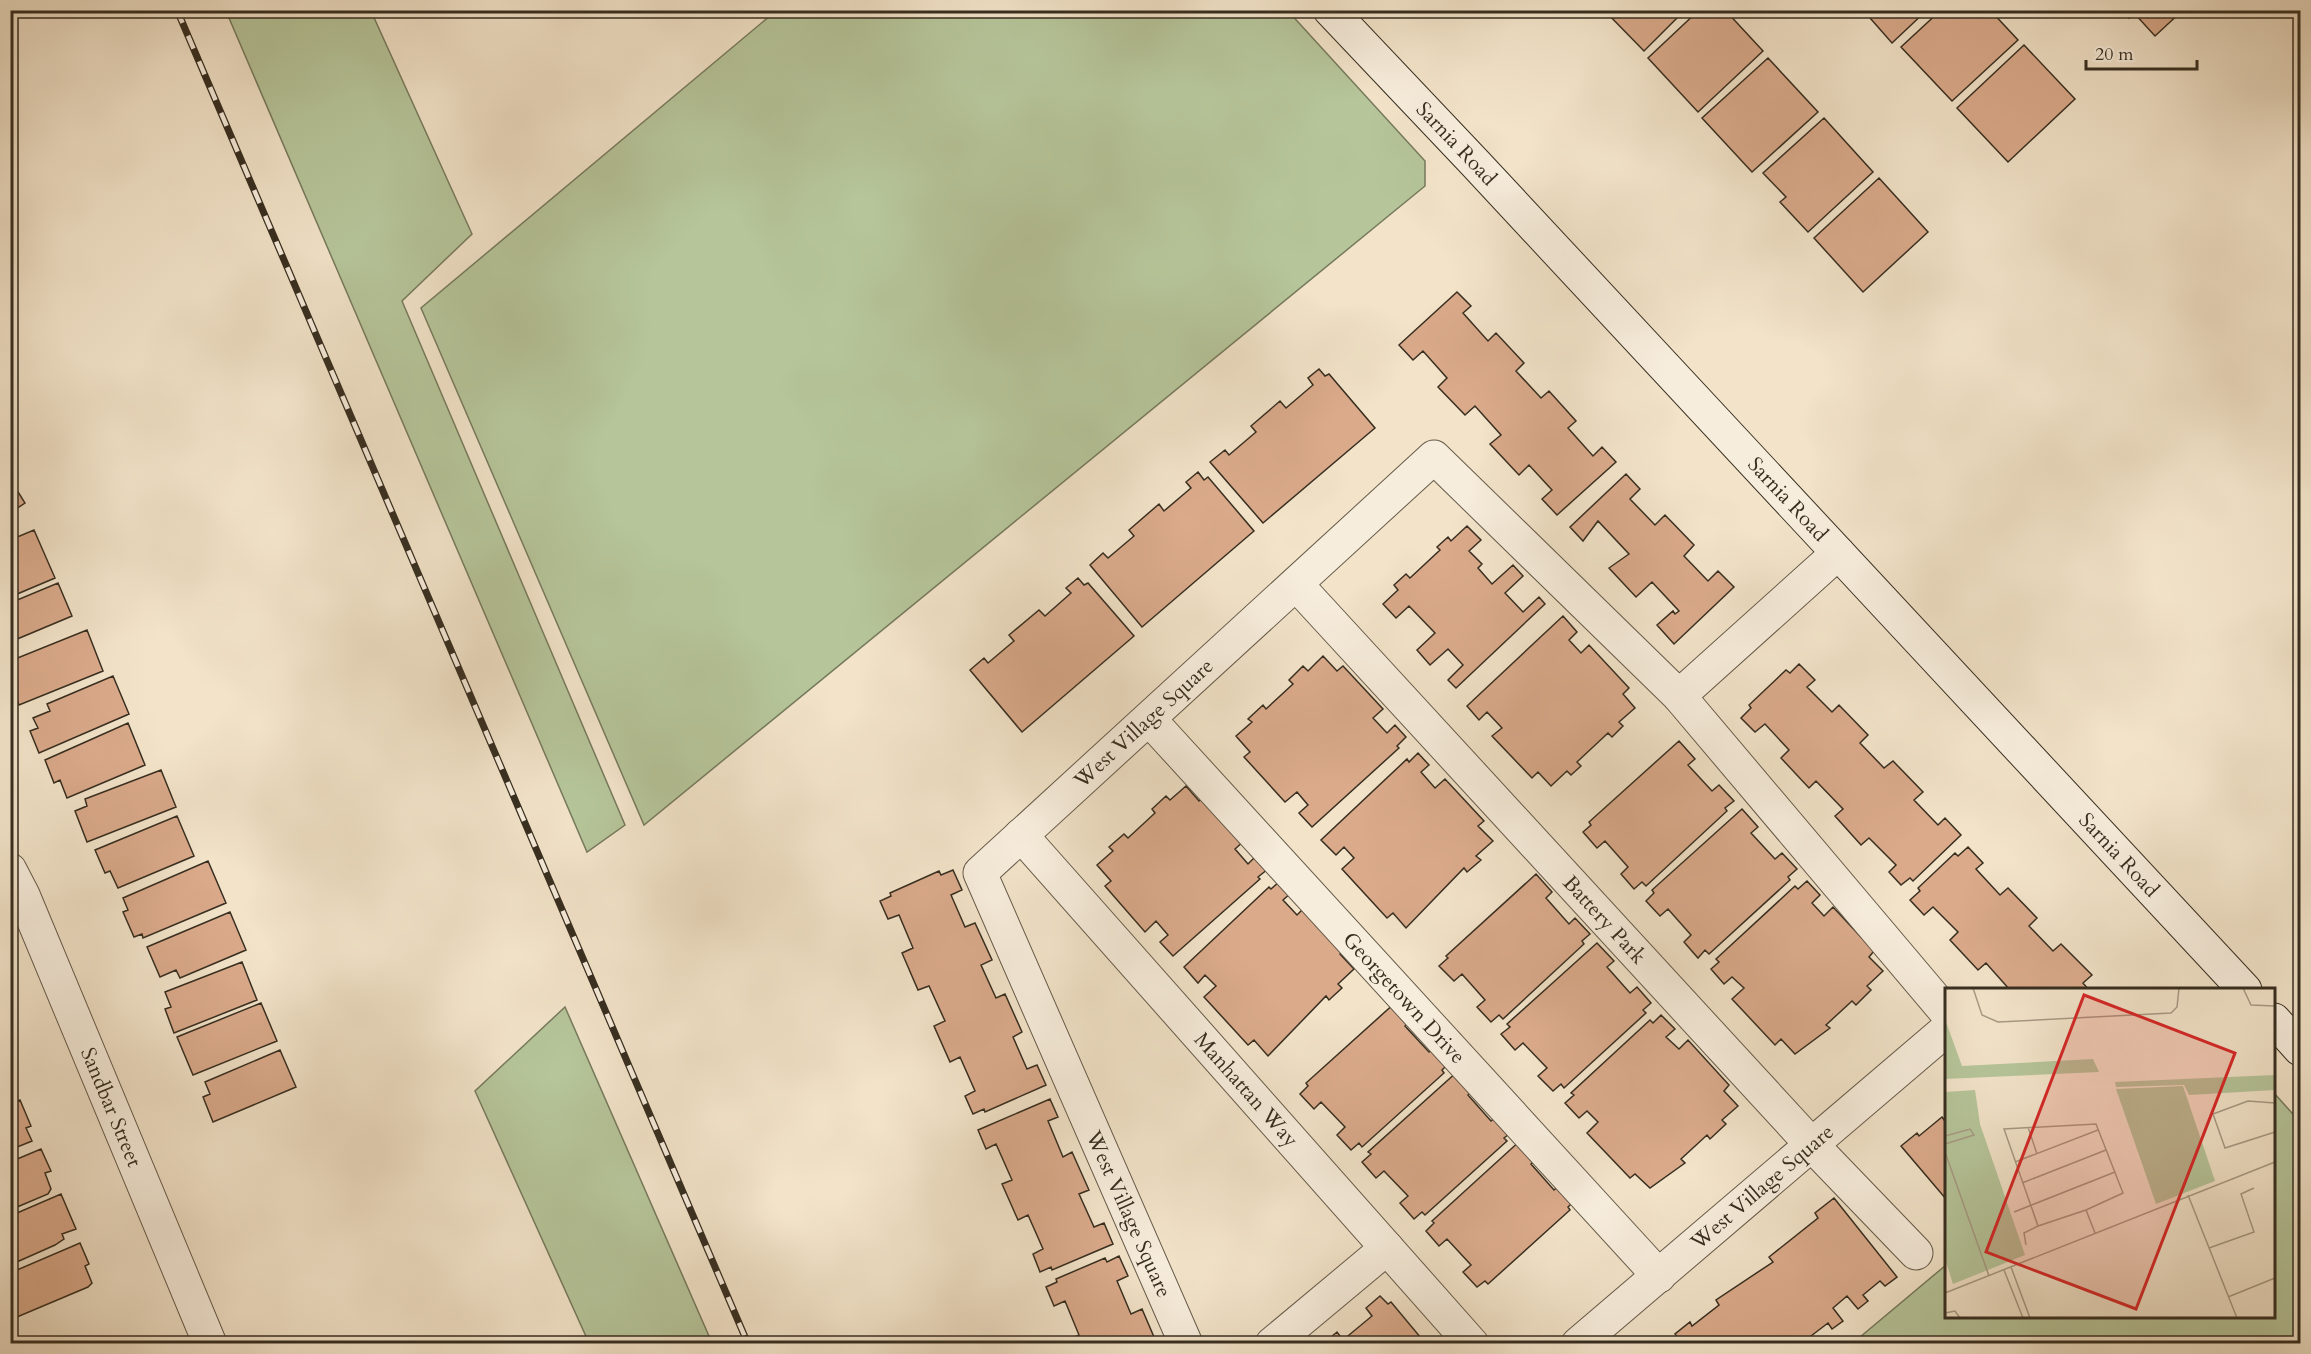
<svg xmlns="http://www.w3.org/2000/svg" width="2311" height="1354" font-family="Cardo,serif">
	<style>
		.green { fill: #b6c59a; stroke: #767a5d; stroke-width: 1.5 }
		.building { fill: #daaa8b; stroke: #372e20; stroke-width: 1.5 }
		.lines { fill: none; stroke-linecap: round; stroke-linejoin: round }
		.minor-casing { stroke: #665b4a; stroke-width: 35 }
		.secondary-casing { stroke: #372e20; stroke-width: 35 }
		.minor { stroke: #f7eddc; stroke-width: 33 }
		.secondary { stroke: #f7eddc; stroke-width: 33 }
		.rail-casing { stroke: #372e20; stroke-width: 7 }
		.rail { stroke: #f7eddc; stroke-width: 4.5; stroke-dasharray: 14; stroke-linecap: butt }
		.labels { text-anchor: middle; stroke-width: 5; stroke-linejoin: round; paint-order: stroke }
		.street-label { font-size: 21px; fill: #372e20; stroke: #f7eddc }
		.inset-road { fill: none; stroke: #a79b85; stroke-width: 1.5 }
		.view { fill: #d62828; fill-opacity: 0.15; stroke: #d62828; stroke-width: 3 }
		.inset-edge { fill: none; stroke: #372e20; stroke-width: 3 }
	</style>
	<rect width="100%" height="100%" fill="#f2e3c9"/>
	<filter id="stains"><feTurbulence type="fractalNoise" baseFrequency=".00333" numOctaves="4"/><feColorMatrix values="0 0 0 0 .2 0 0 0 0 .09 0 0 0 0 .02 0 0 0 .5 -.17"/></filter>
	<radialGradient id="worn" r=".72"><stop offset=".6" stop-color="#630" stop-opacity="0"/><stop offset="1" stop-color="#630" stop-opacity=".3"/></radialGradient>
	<path class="green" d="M777 10 1288 11 1425 161V186L644 825 421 308Z
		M226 11H371L472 234 402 301 625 825 587 852Z
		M565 1007 712 1343H589L475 1091Z
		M2274 1093 2300 1122V1343H1853L1946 1265V1316H2274Z"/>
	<path class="building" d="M1604 10H1685L1644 51Z
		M1699 10H1725L1763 51 1698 112 1648 58Z
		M1863 10H1927L1892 43Z
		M1941 10H1990L2018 40 1952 101 1901 47Z
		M2123 10H2183L2155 36 2134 13 2129 18Z
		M2024 45 2075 99 2008 162 1957 108Z
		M1768 58 1818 112 1752 172 1702 118Z
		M1824 118 1873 172 1808 232 1780 202 1786 197 1763 173Z
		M1879 178 1928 232 1863 292 1814 238Z
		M1457 292 1471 306 1463 313 1488 341 1496 333 1524 363 1516 371 1541 398 1549 391 1576 421 1568 428 1593 456 1602 447 1616 462 1557 515 1542 499 1552 490 1529 465 1519 475 1490 444 1501 435 1475 406 1465 415 1438 387 1447 378 1423 351 1413 360 1399 345Z
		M1319 369 1325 376 1329 374 1375 428 1263 523 1210 462 1225 450 1229 455 1256 432 1251 426 1280 401 1286 408 1313 385 1308 378Z
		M1198 472 1204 480 1208 477 1254 531 1142 627 1090 565 1103 553 1108 558 1134 536 1129 530 1159 504 1164 511 1191 488 1186 482Z
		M1626 474 1640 489 1630 499 1655 525 1665 515 1694 545 1684 556 1708 581 1718 571 1734 587 1674 644 1657 625 1673 611 1675 614 1679 611 1652 582 1636 597 1609 568 1629 554 1598 521 1583 541 1570 527Z
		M10 479 25 503 10 513Z
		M1467 526 1481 540 1469 551 1482 564 1478 568 1492 584 1513 565 1523 576 1505 593 1523 612 1539 597 1545 604 1456 688 1448 680 1463 665 1448 649 1430 665 1417 650 1435 633 1409 606 1396 618 1383 604 1398 590 1394 585 1406 574 1410 578 1440 550 1437 547 1448 537 1451 541Z
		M34 530 55 578 10 597V540Z
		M1078 578 1084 585 1088 583 1134 636 1022 732 970 670 984 658 988 663 1014 641 1009 635 1039 610 1045 616 1071 593 1066 588Z
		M58 583 72 616 10 642V603Z
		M1563 616 1577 632 1569 640 1581 653 1589 645 1629 688 1623 694 1635 708 1619 722 1623 726 1612 737 1608 733 1577 762 1581 766 1571 775 1567 771 1551 786 1538 772 1532 778 1492 736 1502 728 1487 712 1479 720 1467 706Z
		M87 630 103 671 19 705 14 692 10 694V661Z
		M1323 656 1337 671 1343 666 1383 709 1373 718 1387 733 1395 725 1406 737 1397 746 1399 748 1312 827 1299 813 1308 805 1297 792 1285 802 1244 757 1250 752 1236 736 1252 722 1248 719 1263 705 1266 709 1293 684 1289 680 1303 666 1308 671Z
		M1799 664 1815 680 1807 687 1832 712 1839 705 1868 735 1860 743 1884 768 1893 761 1923 792 1914 800 1938 825 1945 818 1961 835 1913 881 1910 878 1901 885 1889 872 1896 865 1869 838 1861 845 1835 816 1843 809 1816 781 1809 788 1781 758 1789 750 1765 724 1755 732 1741 718 1751 708 1749 705 1786 670 1790 673Z
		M113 676 129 714 39 753 30 731 38 728 33 718 50 711 47 704Z
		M128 723 145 765 67 798 60 780 54 783 45 760Z
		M1679 741 1695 759 1688 765 1712 791 1719 785 1734 801 1725 808 1727 811 1646 886 1642 882 1634 889 1621 874 1628 867 1605 841 1597 848 1583 832 1591 825 1589 822Z
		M1418 753 1429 765 1421 772 1435 788 1445 779 1484 821 1478 826 1493 841 1476 856 1481 860 1467 872 1464 868 1406 928 1393 913 1387 918 1342 869 1354 858 1344 847 1336 855 1321 840 1407 759 1409 762Z
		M161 770 176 807 87 842 75 811 87 806 85 799Z
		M1186 786 1199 801 1205 796 1245 840 1235 849 1248 864 1256 856 1268 869 1258 877 1260 879 1173 956 1160 942 1168 935 1156 921 1145 932 1105 886 1111 881 1097 865 1113 851 1109 847 1124 834 1128 838 1155 813 1152 809 1166 796 1170 800Z
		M1742 809 1758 827 1751 833 1775 859 1782 853 1797 869 1788 877 1790 880 1709 954 1705 950 1698 958 1684 942 1691 935 1668 909 1660 916 1646 901 1654 893 1652 890Z
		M177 816 194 856 118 888 110 871 105 873 95 850Z
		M1968 847 1983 863 1976 869 2000 895 2008 888 2037 918 2029 926 2053 951 2061 944 2092 975 2083 983 2089 990H2010L1986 963 1978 970 1950 940 1958 932 1933 907 1924 915 1910 900 1920 891 1918 888 1955 853 1958 856Z
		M208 861 226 903 143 938 142 934 134 937 123 912 128 910 123 898Z
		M953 870 962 890 951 895 965 927 975 923 992 960 981 965 996 998 1005 994 1022 1032 1013 1037 1027 1069 1037 1065 1046 1085 985 1112 984 1109 973 1114 965 1096 975 1091 960 1057 950 1062 934 1026 945 1021 929 986 918 990 902 953 913 948 899 915 888 919 880 901 891 896 890 893 939 871 941 875Z
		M1536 874 1552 892 1546 898 1569 924 1575 918 1590 934 1582 941 1584 944 1503 1019 1499 1015 1491 1022 1477 1007 1485 1000 1462 974 1454 981 1439 966 1448 958 1446 956Z
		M1280 881 1291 893 1283 900 1297 915 1306 906 1346 949 1340 954 1354 969 1338 984 1342 988 1329 1000 1326 996 1268 1056 1254 1040 1248 1045 1204 997 1216 986 1205 975 1198 983 1184 967 1269 887 1271 889Z
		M1807 881 1820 895 1812 903 1824 916 1833 907 1874 951 1869 957 1883 971 1867 986 1871 990 1856 1005 1852 1001 1826 1025 1830 1028 1795 1054 1781 1039 1775 1045 1732 999 1744 988 1732 977 1724 984 1711 969 1719 962 1716 959 1795 886 1798 889Z
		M230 912 246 950 180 978 176 970 160 977 147 947Z
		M1597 943 1614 961 1607 967 1630 993 1637 987 1651 1003 1643 1010 1646 1013 1564 1088 1561 1084 1553 1091 1538 1076 1547 1068 1523 1043 1515 1050 1501 1034 1510 1027 1507 1024Z
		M242 962 257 1000 174 1033 165 1009 171 1007 165 992Z
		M1396 1002 1412 1020 1405 1026 1429 1052 1436 1046 1450 1062 1442 1070 1444 1073 1362 1147 1359 1143 1351 1150 1337 1135 1345 1127 1321 1102 1314 1109 1300 1094 1308 1086 1306 1083Z
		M261 1003 277 1041 193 1075 177 1037Z
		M1661 1015 1675 1029 1666 1037 1679 1049 1688 1040 1729 1085 1724 1091 1738 1106 1722 1120 1726 1124 1710 1139 1707 1135 1681 1159 1685 1163 1650 1188 1635 1174 1630 1178 1587 1133 1598 1122 1587 1111 1579 1118 1565 1103 1574 1095 1571 1093 1650 1020 1653 1023Z
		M280 1050 296 1087 213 1122 203 1097 210 1094 205 1082Z
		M1458 1071 1475 1089 1468 1095 1491 1121 1498 1115 1513 1131 1504 1138 1507 1141 1425 1215 1422 1212 1414 1219 1400 1203 1408 1196 1384 1171 1376 1178 1362 1162 1371 1154 1368 1152Z
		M1050 1099 1058 1117 1048 1121 1063 1157 1072 1152 1089 1190 1079 1194 1094 1227 1104 1223 1113 1244 1052 1270 1051 1267 1040 1272 1033 1254 1043 1249 1028 1215 1018 1220 1002 1184 1012 1180 996 1144 986 1149 978 1130Z
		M20 1100 31 1126 26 1128 32 1141 10 1150V1104Z
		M1942 1117 1945 1121 1946 1119V1199L1901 1146 1917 1133 1919 1136Z
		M1522 1139 1538 1158 1531 1164 1554 1190 1562 1183 1576 1199 1568 1207 1570 1210 1488 1284 1485 1281 1477 1287 1463 1272 1471 1265 1447 1239 1439 1246 1426 1231 1434 1223 1432 1221Z
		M41 1149 51 1171 45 1173 51 1189 48 1194 10 1210V1162Z
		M61 1194 76 1229 62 1234 64 1239 55 1245 10 1265V1216Z
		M1834 1198 1897 1277 1885 1286 1880 1281 1863 1295 1868 1301 1858 1309 1847 1296 1833 1308 1843 1321 1832 1329 1828 1323 1811 1336 1816 1342 1815 1344H1801L1797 1338 1790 1344H1682L1675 1334 1690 1322 1692 1326 1719 1305 1716 1300 1773 1262 1769 1257 1818 1218 1815 1213Z
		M80 1243 89 1264 85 1266 92 1283 88 1287 17 1317 10 1301V1273Z
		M1119 1256 1128 1276 1117 1281 1131 1314 1142 1309 1157 1344H1070L1068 1340 1079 1335 1065 1301 1054 1306 1046 1287 1057 1282 1056 1279 1105 1258 1107 1262Z
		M1380 1296 1388 1304 1391 1302 1426 1344H1323L1337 1332 1343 1340 1372 1316 1366 1308Z"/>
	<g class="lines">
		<g class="minor-casing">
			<g id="minor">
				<path id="s1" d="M1296 584 1812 1145 1916 1253"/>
				<path d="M1679 696 1838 553"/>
				<path id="s2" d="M1149 719 1659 1276"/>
				<path id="s3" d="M1021 835 1472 1344"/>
				<path id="s4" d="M10 870 23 895 210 1344"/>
				<path id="s5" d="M1186 1344 980 873 1434 457 1679 696 1946 1012"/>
				<path d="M1272 1344 1387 1248"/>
				<path id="s6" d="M1578 1344 1946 1030"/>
			</g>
		</g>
		<g class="secondary-casing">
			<g id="secondary">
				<path id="s7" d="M1330 10 1475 163 2245 990"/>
				<path d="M2274 1020 2300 1049"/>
			</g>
		</g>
		<use href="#minor" class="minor"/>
		<use href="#secondary" class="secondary"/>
		<g class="rail-casing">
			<path id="rail" d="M177 10 748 1344"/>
		</g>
		<use href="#rail" class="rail"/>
	</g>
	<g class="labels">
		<g class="street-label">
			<text dy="7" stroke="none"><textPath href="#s7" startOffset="184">Sarnia Road</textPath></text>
			<text dy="7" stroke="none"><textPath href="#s7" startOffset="670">Sarnia Road</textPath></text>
			<text dy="7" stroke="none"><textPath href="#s5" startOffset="736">West Village Square</textPath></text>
			<text dy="7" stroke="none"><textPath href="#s7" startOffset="1156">Sarnia Road</textPath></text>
			<text dy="7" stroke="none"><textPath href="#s1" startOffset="456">Battery Park</textPath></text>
			<text dy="7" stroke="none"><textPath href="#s2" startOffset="378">Georgetown Drive</textPath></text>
			<text dy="7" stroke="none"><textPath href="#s3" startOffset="340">Manhattan Way</textPath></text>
			<text dy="7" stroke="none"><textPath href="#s4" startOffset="258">Sandbar Street</textPath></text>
			<text dy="7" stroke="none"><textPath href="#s6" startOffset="242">West Village Square</textPath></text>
			<text transform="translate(1129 1214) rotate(66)" y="7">West Village Square</text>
		</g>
	</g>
	<g transform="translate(1945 988)">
		<rect width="330" height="330" fill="#f2e3c9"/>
		<path d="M0 31 17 78 148 71 154 84 0 91ZM330 87V102L244 107 239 97 171 99 170 94ZM238 98 270 193 211 216 171 101ZM30 102 35 136 80 267 8 296 0 271V104Z" fill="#b6c59a"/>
		<path class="inset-road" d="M28 0 37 27 53 34 226 25 232 19 234 0M298 0 306 17 330 18M330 115 303 113 268 126 280 160 330 144M83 139 92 166M0 148 25 141 29 147 0 156M0 164 44 288M70 174 153 142M77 195 161 162M243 207 292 330M141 222 178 205 151 136 59 141 93 238 141 222 150 245M69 224 170 184M81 257 79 245 93 238M264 260 309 244 296 206 309 200M66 279 85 330M59 282 78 330M0 305 330 174M283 309 330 290M0 325 10 323 15 330"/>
		<path class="view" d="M139 7 290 65 191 321 41 264Z"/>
		<rect width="330" height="330" class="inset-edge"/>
	</g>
	<rect width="2311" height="1354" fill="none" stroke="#f2e3c9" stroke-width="36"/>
	<rect x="12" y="12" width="2287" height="1330" fill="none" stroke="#372e20" stroke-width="3"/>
	<rect x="18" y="18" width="2275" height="1318" fill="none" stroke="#372e20" stroke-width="1.5"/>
	<path d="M2086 60v9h111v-9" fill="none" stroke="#372e20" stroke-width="3"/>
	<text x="2095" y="60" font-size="18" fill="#372e20" stroke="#f7eddc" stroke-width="4.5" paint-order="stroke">20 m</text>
	<rect width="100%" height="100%" filter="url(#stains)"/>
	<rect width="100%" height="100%" fill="url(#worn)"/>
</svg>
